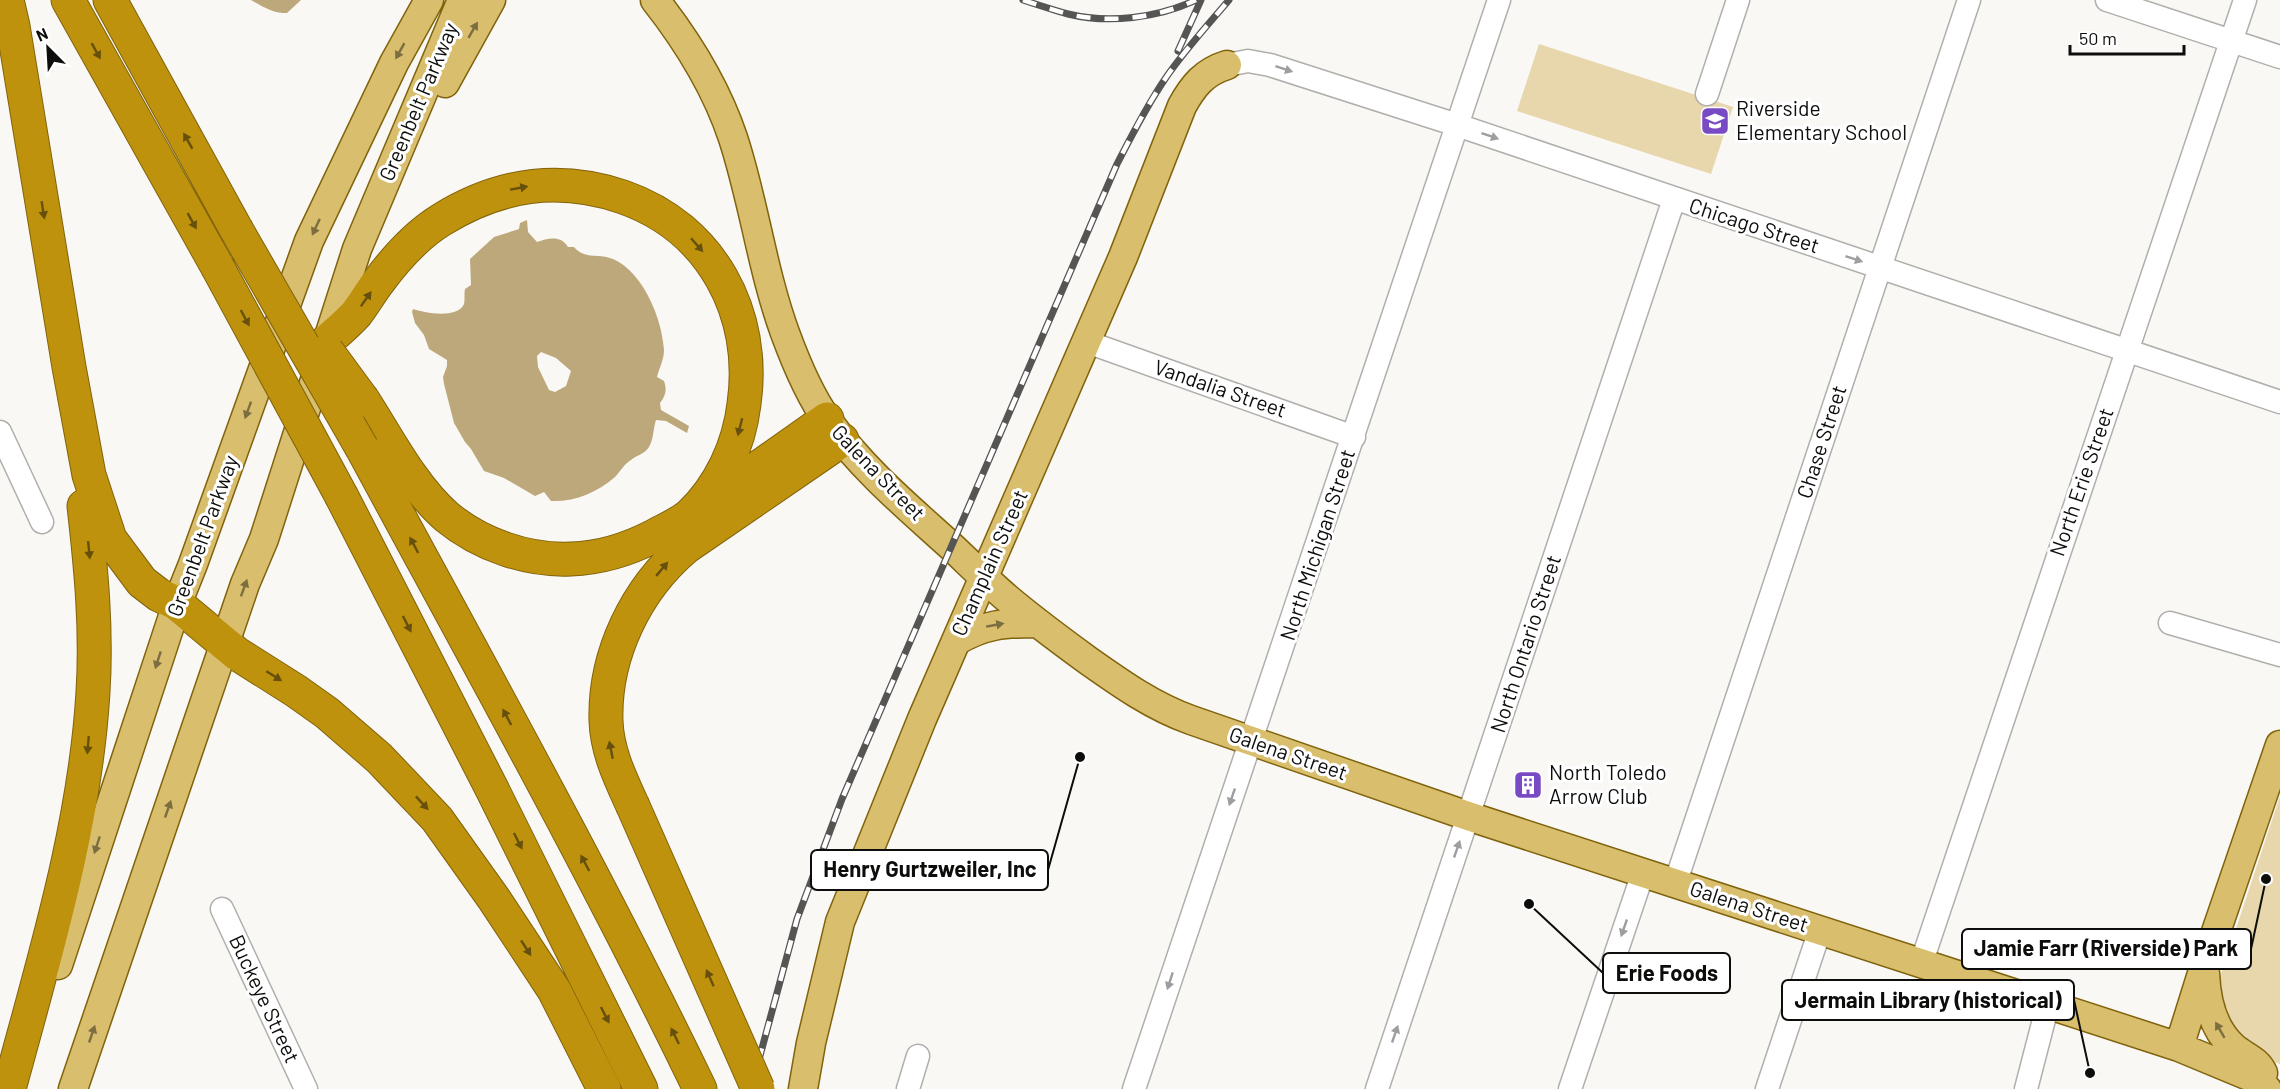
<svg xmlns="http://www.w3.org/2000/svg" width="2280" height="1089" font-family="Barlow,sans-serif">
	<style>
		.green { fill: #e8d6ac }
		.water { fill: #bda87b; fill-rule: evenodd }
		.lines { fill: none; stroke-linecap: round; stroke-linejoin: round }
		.minor-casing { stroke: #b1afac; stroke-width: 25 }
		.major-casing { stroke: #80630c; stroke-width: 31 }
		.highway-casing { stroke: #80630c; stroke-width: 35 }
		.minor { stroke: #fff; stroke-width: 22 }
		.major { stroke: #d8be6d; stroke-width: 28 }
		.highway { stroke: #be920c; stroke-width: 33 }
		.rail-casing { stroke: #555553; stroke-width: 7 }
		.rail { stroke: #fff; stroke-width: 4.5; stroke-dasharray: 14; stroke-linecap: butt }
		.highway-bridge-casing { stroke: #80630c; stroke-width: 35; stroke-linecap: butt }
		.highway-bridge { stroke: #be920c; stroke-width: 33 }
		.oneway { fill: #7d6e41 }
		.oneway2 { fill: #66500c }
		.oneway3 { fill: #9e9e9e }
		.labels { text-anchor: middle; stroke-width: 6; stroke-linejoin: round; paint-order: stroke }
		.street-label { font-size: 21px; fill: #0d0d0c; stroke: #fff }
		.poi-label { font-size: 21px; fill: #0d0d0c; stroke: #fff; text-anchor: start }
		.leader { fill: none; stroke: #0d0d0c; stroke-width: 2 }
		.callout-dot { fill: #0d0d0c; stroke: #fff; stroke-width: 2 }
		.callout { fill: #fff; stroke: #0d0d0c; stroke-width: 2 }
		.callout-label { font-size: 22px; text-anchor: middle; font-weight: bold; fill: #0d0d0c }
	</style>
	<rect width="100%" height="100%" fill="#faf8f5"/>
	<path class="green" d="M1539 44 1733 107 1711 174 1517 111Z
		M2280 796V1064L2252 1054 2229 1031 2218 983Z"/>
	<path class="water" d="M251 0H301L287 13C272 13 264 7 251 0Z
		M527 220 528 232 537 242C548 238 561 235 568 247H574C585 260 598 253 613 259 643 272 662 318 664 350 664 360 659 368 657 377L664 381C667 390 666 395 660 403L661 410 689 426 687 433 666 421 656 420C653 429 654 438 649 447 645 454 637 455 631 460 624 464 620 472 615 477 596 493 575 502 551 501L544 492 535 496 504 478 484 471 471 449 465 442 454 423 444 384 443 377 447 366V360L429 349 424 335 415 323 412 312 413 309C424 313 458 319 464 304 465 300 464 293 465 289L471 285 470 259 494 237 519 229 520 223ZM541 352 556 358 571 371 566 386 555 392 549 390 538 367 537 356Z"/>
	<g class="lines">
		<g class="minor-casing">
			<path id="minor" d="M2107 0 2280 57
				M1227 65 1248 61 1270 65 1457 125 2280 402
				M1707 94 1738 0
				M1087 342 1354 437
				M0 432 42 522
				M2170 623 2280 655
				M1675 884 1969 0
				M222 909 306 1089
				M1921 964 2245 0
				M908 1089 918 1056
				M1134 1089 1499 0
				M1377 1089 1674 199
				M1570 1089 1643 873
				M1767 1089 1820 930
				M2026 1089 2048 1004"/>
		</g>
		<g class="major-casing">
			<path id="major" d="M655 0C688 42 716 87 733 138 754 202 762 270 785 333 796 363 809 395 828 421 863 470 909 508 953 548 971 565 989 583 1008 599 1033 620 1060 640 1086 659 1120 683 1152 706 1191 720L1468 816 2179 1047 2249 1076 2267 1089
				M445 83 491 0
				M956 641C985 624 1004 623 1037 623
				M58 965 177 604 193 564 309 241 394 63 429 0
				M2205 973C2206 999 2213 1028 2232 1046 2242 1056 2257 1059 2263 1073
				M2179 1047 2205 964 2280 745
				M73 1089 245 584 264 539 357 249 462 0
				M803 1089 811 1043 840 922 922 719 1123 257 1182 106C1193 86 1204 72 1227 65"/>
		</g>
		<g class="highway-casing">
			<path id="highway" d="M7 0 13 26 69 367 89 475 110 539 142 582 159 595 176 603 236 653 296 691 327 713 379 758 437 819 494 899 554 990 604 1089
				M68 0 217 266
				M110 0 236 229
				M326 342C336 333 347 324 356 314 364 304 371 291 379 281 396 258 417 235 441 220 499 184 558 175 623 197 712 228 757 314 744 404 739 446 720 487 689 516 679 524 665 530 654 536 627 550 601 558 571 559 528 561 481 545 447 517 413 488 387 437 363 400
				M362 448C477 661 595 872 700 1089
				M342 497 492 789 641 1089
				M708 503 827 419
				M632 804C620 778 607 751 606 721 604 655 636 589 686 547L842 440
				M9 1089C44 959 85 827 93 692 97 629 91 568 84 506"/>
		</g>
		<use href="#minor" class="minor"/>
		<use href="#major" class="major"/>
		<use href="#highway" class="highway"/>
		<g class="rail-casing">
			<path id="rail" d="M1023 0C1038 5 1053 10 1068 14 1109 24 1157 18 1196 0
				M1178 51 1201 0
				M751 1089 797 919 842 799 1117 164C1132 135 1146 107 1165 79 1184 51 1207 26 1229 0"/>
		</g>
		<use href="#rail" class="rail"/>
		<g class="highway-bridge-casing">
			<path id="highway-bridge" d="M236 229 362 448
				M217 266 342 497
				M327 351 363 400
				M632 804 758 1089"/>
		</g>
		<use href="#highway-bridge" class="highway-bridge"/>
	</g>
	<defs><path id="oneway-solid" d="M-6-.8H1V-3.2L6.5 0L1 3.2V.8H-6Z" transform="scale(1.5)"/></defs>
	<g class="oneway">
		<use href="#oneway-solid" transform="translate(473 30) rotate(-60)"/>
		<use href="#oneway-solid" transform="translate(400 51) rotate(119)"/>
		<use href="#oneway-solid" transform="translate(316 227) rotate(115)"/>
		<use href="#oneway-solid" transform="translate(248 410) rotate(110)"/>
		<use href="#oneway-solid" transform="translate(244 588) rotate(-70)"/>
		<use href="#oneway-solid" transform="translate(995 625) rotate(-10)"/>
		<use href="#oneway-solid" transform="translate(158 660) rotate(108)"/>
		<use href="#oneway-solid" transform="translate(168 809) rotate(-71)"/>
		<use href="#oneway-solid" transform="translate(97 845) rotate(108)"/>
		<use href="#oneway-solid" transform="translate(2220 1030) rotate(-120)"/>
		<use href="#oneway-solid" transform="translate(92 1034) rotate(-71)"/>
	</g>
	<g class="oneway2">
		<use href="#oneway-solid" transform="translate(96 51) rotate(61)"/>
		<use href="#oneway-solid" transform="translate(188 141) rotate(-119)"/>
		<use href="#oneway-solid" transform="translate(519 188) rotate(-10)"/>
		<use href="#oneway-solid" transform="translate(43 210) rotate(81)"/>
		<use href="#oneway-solid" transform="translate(192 221) rotate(61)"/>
		<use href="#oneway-solid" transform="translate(697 245) rotate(49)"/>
		<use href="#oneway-solid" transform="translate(366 299) rotate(-55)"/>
		<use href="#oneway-solid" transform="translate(245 318) rotate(62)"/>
		<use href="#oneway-solid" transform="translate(740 427) rotate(104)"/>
		<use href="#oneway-solid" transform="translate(414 545) rotate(-118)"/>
		<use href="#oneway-solid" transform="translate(89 550) rotate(84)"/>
		<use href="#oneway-solid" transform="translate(662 569) rotate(-50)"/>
		<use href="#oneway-solid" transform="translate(407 624) rotate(63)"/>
		<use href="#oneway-solid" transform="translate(274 676) rotate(32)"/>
		<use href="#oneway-solid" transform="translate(507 717) rotate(-118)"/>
		<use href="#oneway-solid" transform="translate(88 745) rotate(95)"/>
		<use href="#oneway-solid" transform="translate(611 750) rotate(-101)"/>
		<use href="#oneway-solid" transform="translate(422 803) rotate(47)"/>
		<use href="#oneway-solid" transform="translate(518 841) rotate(63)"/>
		<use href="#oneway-solid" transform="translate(585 863) rotate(-118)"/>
		<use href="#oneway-solid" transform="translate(526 948) rotate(57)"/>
		<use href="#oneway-solid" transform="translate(710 978) rotate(-114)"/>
		<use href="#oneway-solid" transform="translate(605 1015) rotate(63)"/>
		<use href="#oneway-solid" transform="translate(675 1036) rotate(-116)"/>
	</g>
	<g class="oneway3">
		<use href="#oneway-solid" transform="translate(1284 69) rotate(18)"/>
		<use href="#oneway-solid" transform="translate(1490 136) rotate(19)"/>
		<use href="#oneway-solid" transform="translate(1854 259) rotate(18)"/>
		<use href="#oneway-solid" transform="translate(1232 797) rotate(109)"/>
		<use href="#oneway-solid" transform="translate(1457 849) rotate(-71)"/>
		<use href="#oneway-solid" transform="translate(1624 928) rotate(109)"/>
		<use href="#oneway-solid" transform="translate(1170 981) rotate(108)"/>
		<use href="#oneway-solid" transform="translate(1395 1034) rotate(-71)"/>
	</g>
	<defs>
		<g id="school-square" transform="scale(1.5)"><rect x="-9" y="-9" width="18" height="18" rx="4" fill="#784bc4" stroke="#fff"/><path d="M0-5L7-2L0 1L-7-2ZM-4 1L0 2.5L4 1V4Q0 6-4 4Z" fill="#fff"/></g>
		<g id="building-square" transform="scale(1.5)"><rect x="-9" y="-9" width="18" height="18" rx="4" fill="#784bc4" stroke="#fff"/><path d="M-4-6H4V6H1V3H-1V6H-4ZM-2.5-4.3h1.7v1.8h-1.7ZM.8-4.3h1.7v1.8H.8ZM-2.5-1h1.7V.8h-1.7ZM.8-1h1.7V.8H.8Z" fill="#fff"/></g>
	</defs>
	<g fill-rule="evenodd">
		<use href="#school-square" x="1715" y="121"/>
		<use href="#building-square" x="1528" y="785"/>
	</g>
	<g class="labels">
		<g class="street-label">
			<text transform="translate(419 102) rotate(-67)" y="7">Greenbelt Parkway</text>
			<text transform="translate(1754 226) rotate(18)" y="7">Chicago Street</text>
			<text transform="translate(1220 389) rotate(19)" y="7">Vandalia Street</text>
			<text transform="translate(1822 442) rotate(-72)" y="7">Chase Street</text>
			<text transform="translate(878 473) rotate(46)" y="7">Galena Street</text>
			<text transform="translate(2082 482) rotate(-71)" y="7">North Erie Street</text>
			<text transform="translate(203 536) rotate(-70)" y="7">Greenbelt Parkway</text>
			<text transform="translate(1318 545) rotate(-72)" y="7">North Michigan Street</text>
			<text transform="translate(990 563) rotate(-66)" y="7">Champlain Street</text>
			<text transform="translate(1526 644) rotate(-72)" y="7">North Ontario Street</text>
			<text transform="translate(1288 754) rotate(19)" y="7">Galena Street</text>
			<text transform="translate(1749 907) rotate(18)" y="7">Galena Street</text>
			<text transform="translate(264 999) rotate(65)" y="7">Buckeye Street</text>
		</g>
		<g class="poi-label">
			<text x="1736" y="116">Riverside<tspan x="1736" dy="24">Elementary School</tspan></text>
			<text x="1549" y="780">North Toledo<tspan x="1549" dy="24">Arrow Club</tspan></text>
		</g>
	</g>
	<path class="leader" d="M1080 757L1048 870M2266 879L2251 949M1529 904L1603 973M2090 1073L2074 1000"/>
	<g class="callout-dot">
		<circle cx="1080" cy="757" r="6"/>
		<circle cx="2266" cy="879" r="6"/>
		<circle cx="1529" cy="904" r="6"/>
		<circle cx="2090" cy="1073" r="6"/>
	</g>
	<g class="callout">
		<rect x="811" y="850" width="237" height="40" rx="6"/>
		<rect x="1962" y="929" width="289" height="40" rx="6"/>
		<rect x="1603" y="953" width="127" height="40" rx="6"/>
		<rect x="1782" y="980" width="292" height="40" rx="6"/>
	</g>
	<g class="callout-label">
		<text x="930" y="877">Henry Gurtzweiler, Inc</text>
		<text x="2106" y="956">Jamie Farr (Riverside) Park</text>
		<text x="1667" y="981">Erie Foods</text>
		<text x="1928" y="1008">Jermain Library (historical)</text>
	</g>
	<g transform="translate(48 48) rotate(336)" stroke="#ffffff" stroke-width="4.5" paint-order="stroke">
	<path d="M0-4.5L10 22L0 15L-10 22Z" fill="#0d0d0c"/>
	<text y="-9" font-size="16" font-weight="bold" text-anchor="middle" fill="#0d0d0c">N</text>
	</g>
	<path d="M2070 45v9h114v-9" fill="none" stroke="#0d0d0c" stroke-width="3"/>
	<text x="2079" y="45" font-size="18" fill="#0d0d0c" stroke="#ffffff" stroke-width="4.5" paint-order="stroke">50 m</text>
</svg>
